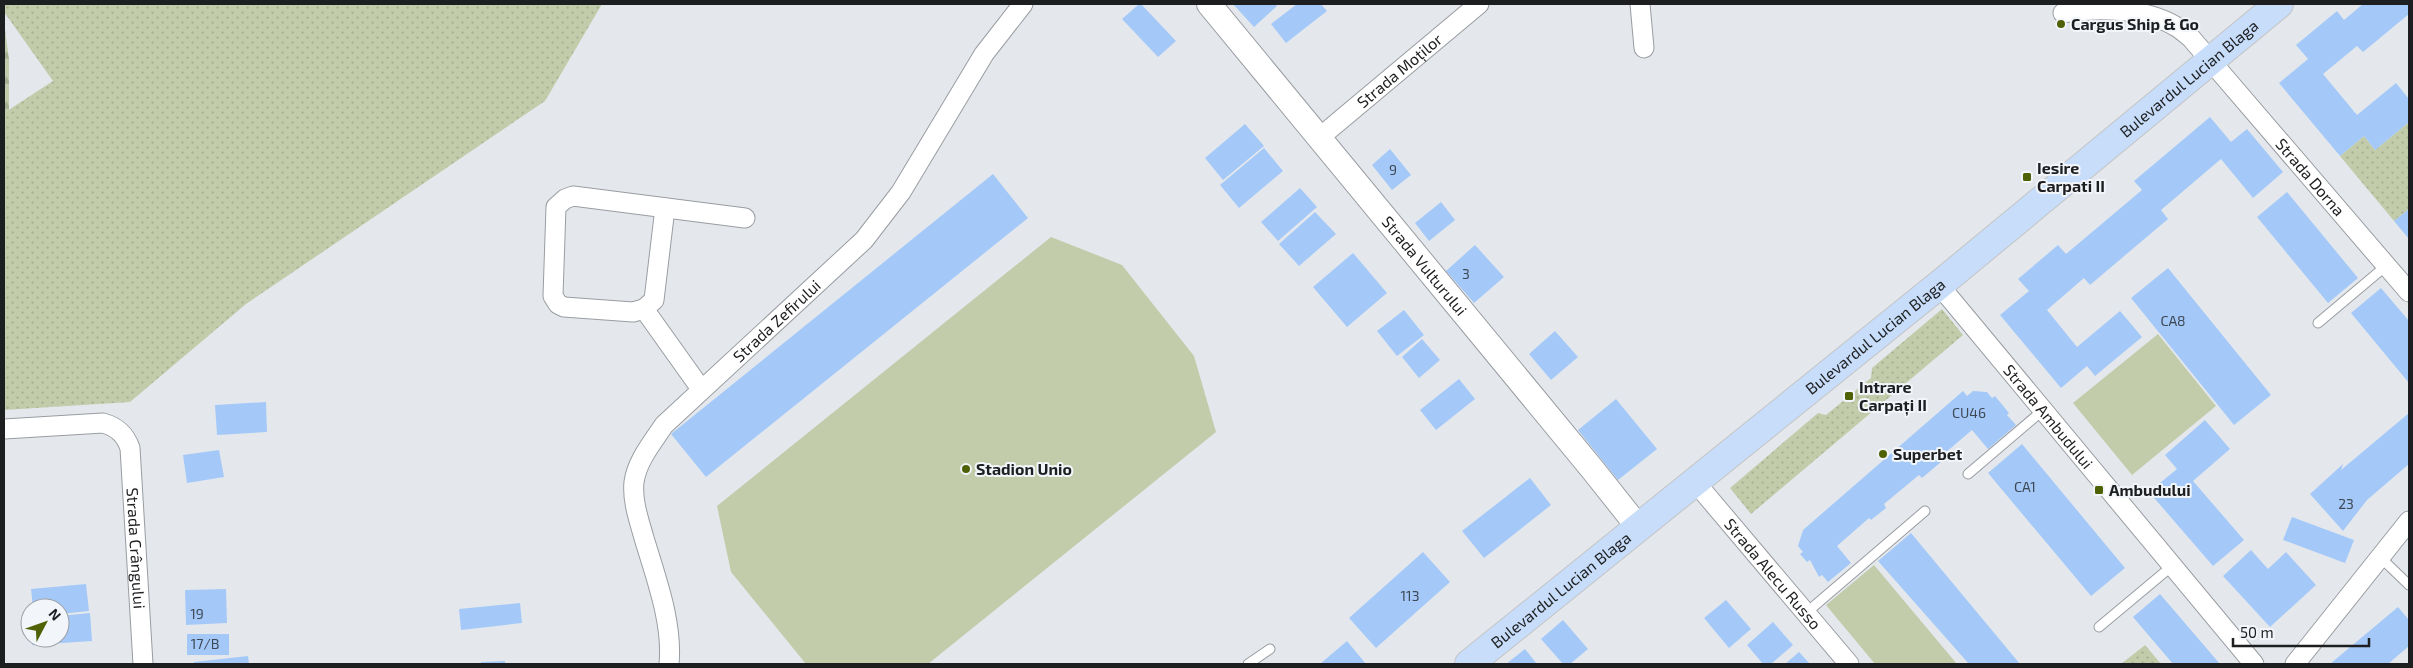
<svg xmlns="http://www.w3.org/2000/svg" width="2413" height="668" font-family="'Exo 2',sans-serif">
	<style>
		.grass { fill: url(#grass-dots) }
		.forest { fill: url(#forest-firs) }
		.green { fill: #c2ccaa }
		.building { fill: #a4c9f8 }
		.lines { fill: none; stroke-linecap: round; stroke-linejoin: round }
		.service-casing { stroke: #999da1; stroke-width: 11 }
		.minor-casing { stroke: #999da1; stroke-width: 21 }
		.tertiary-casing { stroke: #999da1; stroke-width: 26 }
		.primary-casing { stroke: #c4c4c5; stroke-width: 30 }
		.service { stroke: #fff; stroke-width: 9 }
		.minor { stroke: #fff; stroke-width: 19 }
		.tertiary { stroke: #fff; stroke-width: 24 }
		.primary { stroke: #c7ddf9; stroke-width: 28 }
		.poi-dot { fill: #506105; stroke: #f2f5fa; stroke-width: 2 }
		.labels { text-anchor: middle; stroke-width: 4; stroke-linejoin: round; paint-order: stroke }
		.number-label { font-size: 14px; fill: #3f4956 }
		.poi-label { font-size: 16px; font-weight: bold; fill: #1d1e20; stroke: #f2f5fa; text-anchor: start }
		.street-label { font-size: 16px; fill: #1d1e20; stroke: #f2f5fa }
	</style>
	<defs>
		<pattern id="grass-dots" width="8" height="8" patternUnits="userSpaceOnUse" patternTransform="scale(1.25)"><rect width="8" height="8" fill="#c2ccaa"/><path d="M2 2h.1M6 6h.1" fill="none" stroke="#a6af92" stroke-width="1.8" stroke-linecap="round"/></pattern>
		<pattern id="forest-firs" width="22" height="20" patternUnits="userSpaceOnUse" patternTransform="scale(1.25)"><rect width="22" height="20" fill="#c2ccaa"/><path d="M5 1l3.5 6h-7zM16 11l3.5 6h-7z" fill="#a6af92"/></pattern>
	</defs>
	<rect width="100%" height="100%" fill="#e4e8ed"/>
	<path class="grass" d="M4 4H602L545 101 246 304 130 402 4 410V113L53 81 4 12Z
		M2409 122V209L2394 221 2340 156 2364 136 2375 150Z
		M1942 309 1963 335 1751 514 1730 488 1818 413 1826 415 1871 378 1872 368Z
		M2145 645 2161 664H2121Z"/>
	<path class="forest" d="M4 22 9 59V110L4 113Z"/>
	<path class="green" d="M1051 237 1122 265 1194 356 1216 432 928 664H806L731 572 717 506Z
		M2158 334 2216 406 2132 475 2073 403Z
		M1874 565 1957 664H1875L1826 605Z"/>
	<path class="building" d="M1139 4H1141L1176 41 1158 57 1122 19Z
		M1233 4H1275L1277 6 1254 27Z
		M1297 4H1321L1327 11 1286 43 1271 24Z
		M2363 4H2409V14L2363 52 2357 46 2323 74 2357 115 2396 83 2409 99V122L2375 150 2364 136 2340 156 2279 83 2308 59 2296 45 2337 11 2344 20Z
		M2210 117 2231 142 2247 129 2283 172 2253 198 2221 159 2161 210 2168 219 2090 285 2084 278 2047 310 2077 347 2120 311 2142 337 2095 376 2087 366 2061 388 2000 315 2029 291 2018 279 2058 245 2066 254 2142 190 2134 181Z
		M1245 124 1264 146 1223 180 1205 158Z
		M1264 148 1283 171 1239 208 1220 185Z
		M1390 149 1411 175 1392 190 1372 165Z
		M993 174 1028 218 706 477 671 434Z
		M1300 188 1317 207 1278 241 1261 222Z
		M2287 192 2358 278 2328 303 2257 217Z
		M1441 202 1455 220 1429 241 1415 223Z
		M2409 209V239L2394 221Z
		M1315 212 1336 234 1299 266 1279 244Z
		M1475 245 1504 277 1474 303 1446 271Z
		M1353 253 1387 293 1347 327 1313 287Z
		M2168 268 2271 395 2234 425 2131 298Z
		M2381 288 2409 321V383L2351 313Z
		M1404 310 1424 335 1397 356 1377 331Z
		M1555 331 1578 357 1551 380 1529 354Z
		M1422 339 1440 360 1419 378 1402 357Z
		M1459 379 1475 399 1436 430 1420 410Z
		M1963 391 1967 396 1973 391 1987 392 1992 398 1995 396 2009 413 2007 415 2016 425 1988 449 1972 430 1938 459 1941 462 1922 478 1919 475 1884 504 1886 508 1871 520 1869 518 1837 546 1851 563 1828 582 1822 575 1819 577 1810 560 1807 562 1800 554 1803 552 1798 546 1803 530Z
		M1616 399 1657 449 1618 480 1578 430Z
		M266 402 267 432 217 435 215 405Z
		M2409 413V464L2367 500 2343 531 2310 494 2343 464 2341 470Z
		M2205 420 2230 449 2193 481 2244 540 2213 566 2149 492 2177 469 2165 455Z
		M2022 444 2125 568 2091 596 1988 473Z
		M219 450 224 477 187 483 183 455Z
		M1530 478 1551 505 1484 558 1462 531Z
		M2292 517 2354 540 2345 563 2283 540Z
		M1911 533 2020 664H1969L1878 561Z
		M2251 550 2268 569 2286 552 2316 585 2270 627 2223 576Z
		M1423 552 1450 582 1376 648 1349 618Z
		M86 584 89 611 60 614V608H33L31 589Z
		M226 589 227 623 186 625 185 590Z
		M2160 594 2220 664H2173L2133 617Z
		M1726 600 1751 629 1729 648 1704 618Z
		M520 603 522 623 461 630 459 609Z
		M2398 607 2409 620V646L2388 664H2330Z
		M90 613 92 641 32 645 31 638H60V616Z
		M1563 620 1588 649 1570 664H1563L1541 639Z
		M1773 622 1793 645 1771 664H1763L1747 645Z
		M187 634H229V655H187Z
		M1347 641 1366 664H1320Z
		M1525 649 1537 664H1506Z
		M1799 652 1810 664H1785Z
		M248 656 249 664H194V662Z
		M505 661V664H481V662Z"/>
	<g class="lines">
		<g class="service-casing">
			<path id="service" d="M2318 323 2387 265
				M1968 474 2042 411
				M2380 557 2409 585
				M1806 613 1925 511
				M2099 627 2172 566
				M1248 664 1270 649"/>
		</g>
		<g class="minor-casing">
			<g id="minor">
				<path d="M1640 4 1644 48"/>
				<path id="s1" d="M2063 13C2097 7 2145 8 2175 26 2181 29 2186 34 2191 38L2409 292"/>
				<path id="s2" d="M1319 138 1479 4"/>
				<path id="s3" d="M1939 285 2254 664"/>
				<path d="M644 309 654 300 665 208"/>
				<path d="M701 389 644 309 633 312 564 307 558 304 553 296 556 207 565 199 573 196 745 218"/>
				<path id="s4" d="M4 429 103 423C117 427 125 434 130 448L143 664"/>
				<path id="s5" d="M1696 483 1849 664"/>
				<path id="s6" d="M669 664C673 623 656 578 644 538 639 520 632 501 634 482 637 461 652 443 664 425L864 240 901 192 984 54 1023 4"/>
				<path d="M2295 664 2409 521"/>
			</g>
		</g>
		<g class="tertiary-casing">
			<g id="tertiary">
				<path id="s7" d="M1209 4 1593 470 1639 528"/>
			</g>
		</g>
		<g class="primary-casing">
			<g id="primary">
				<path id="s8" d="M1469 664 1939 285 2279 4"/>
			</g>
		</g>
		<use href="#service" class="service"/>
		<use href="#minor" class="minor"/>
		<use href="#tertiary" class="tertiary"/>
		<use href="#primary" class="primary"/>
	</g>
	<g class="poi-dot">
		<circle cx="2061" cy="24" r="5"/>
		<rect x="2022" y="172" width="10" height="10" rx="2.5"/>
		<rect x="1844" y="391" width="10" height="10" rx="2.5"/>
		<circle cx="1883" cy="454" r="5"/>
		<circle cx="966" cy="469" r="5"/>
		<rect x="2094" y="485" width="10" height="10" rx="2.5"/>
	</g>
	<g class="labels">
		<g class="number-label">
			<text x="1393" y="175">9</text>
			<text x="1466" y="279">3</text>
			<text x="2173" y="326">CA8</text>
			<text x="1969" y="418">CU46</text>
			<text x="2025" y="492">CA1</text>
			<text x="2346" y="509">23</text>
			<text x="1410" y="601">113</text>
			<text x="197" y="619">19</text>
			<text x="205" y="649">17/B</text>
		</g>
		<g class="poi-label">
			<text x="2071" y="30">Cargus Ship &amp; Go</text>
			<text x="2037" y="174">Iesire<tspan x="2037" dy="18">Carpati II</tspan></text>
			<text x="1859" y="393">Intrare<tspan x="1859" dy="18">Carpați II</tspan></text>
			<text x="1893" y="460">Superbet</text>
			<text x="976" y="475">Stadion Unio</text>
			<text x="2109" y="496">Ambudului</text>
		</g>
		<g class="street-label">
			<text dy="6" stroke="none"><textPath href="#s2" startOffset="105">Strada Moților</textPath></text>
			<text dy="6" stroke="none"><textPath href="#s8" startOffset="928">Bulevardul Lucian Blaga</textPath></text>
			<text dy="6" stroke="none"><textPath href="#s1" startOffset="318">Strada Dorna</textPath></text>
			<text dy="6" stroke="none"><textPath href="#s7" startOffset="339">Strada Vulturului</textPath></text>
			<text dy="6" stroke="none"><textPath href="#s6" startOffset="405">Strada Zefirului</textPath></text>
			<text dy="6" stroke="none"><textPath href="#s8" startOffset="522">Bulevardul Lucian Blaga</textPath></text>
			<text dy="6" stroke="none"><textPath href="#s3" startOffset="171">Strada Ambudului</textPath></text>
			<text dy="6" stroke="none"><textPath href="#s4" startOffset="238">Strada Crângului</textPath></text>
			<text dy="6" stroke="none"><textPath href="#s5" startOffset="119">Strada Alecu Russo</textPath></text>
			<text dy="6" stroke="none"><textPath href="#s8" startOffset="118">Bulevardul Lucian Blaga</textPath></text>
		</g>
	</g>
	<rect width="2413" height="668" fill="none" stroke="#1d1e20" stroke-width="10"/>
	<g transform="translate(45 623) rotate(49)"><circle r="24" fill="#f2f5fa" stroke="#9d9fa3"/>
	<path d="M0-4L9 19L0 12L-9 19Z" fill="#506105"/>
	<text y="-8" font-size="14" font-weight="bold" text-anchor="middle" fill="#1d1e20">N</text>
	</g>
	<path d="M2233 638v8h136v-8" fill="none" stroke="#1d1e20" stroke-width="2.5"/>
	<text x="2240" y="638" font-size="15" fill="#1d1e20" stroke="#f2f5fa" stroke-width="4" paint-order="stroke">50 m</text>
</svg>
